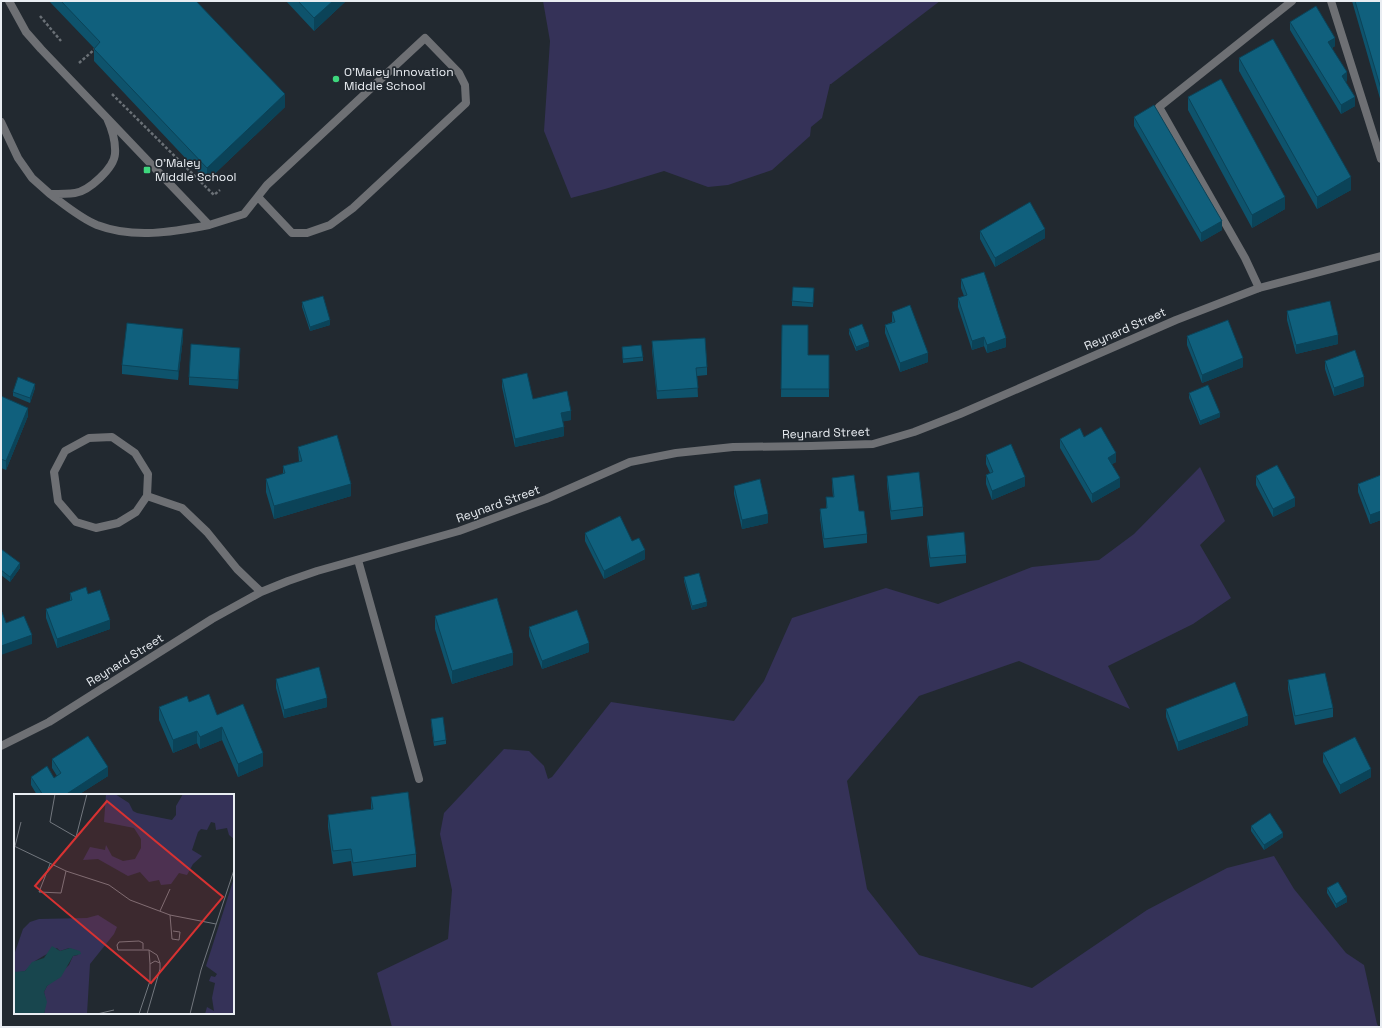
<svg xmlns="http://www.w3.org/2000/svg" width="1382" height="1028" font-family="'Space Grotesk',sans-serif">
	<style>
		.green { fill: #353258 }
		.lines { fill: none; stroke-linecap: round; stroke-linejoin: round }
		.path { stroke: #6a7076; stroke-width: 2.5; stroke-dasharray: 3 2; stroke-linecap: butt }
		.lane { stroke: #6e7074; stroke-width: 8 }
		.street { stroke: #6e7074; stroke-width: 8 }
		.wall { fill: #0e536c }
		.shaded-wall { fill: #0b4358 }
		.building { fill: #10607d; stroke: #0b4358 }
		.poi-dot { fill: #3ed77d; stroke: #222930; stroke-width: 1.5 }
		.labels { text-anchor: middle; stroke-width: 3.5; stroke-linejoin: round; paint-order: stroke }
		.poi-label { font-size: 12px; fill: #e9edf2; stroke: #222930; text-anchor: start }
		.street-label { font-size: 12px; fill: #e9edf2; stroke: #222930 }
		.inset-road { fill: none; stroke: #72777e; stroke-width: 1 }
		.view { fill: #d73232; fill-opacity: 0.15; stroke: #d73232; stroke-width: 2 }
		.inset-edge { fill: none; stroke: #e9edf2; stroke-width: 2 }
	</style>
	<rect width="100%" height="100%" fill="#222930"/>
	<path class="green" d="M543 1H940L831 84H830L822 118 811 127 810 136 772 170 728 185 708 187 664 171 605 189 571 198 544 131 550 41Z
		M1200 467 1225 521 1200 545 1231 598 1193 624 1108 666 1130 709 1019 661 919 696 847 781 867 889 919 955 1032 988 1147 910 1227 868 1274 856 1294 889 1346 953 1364 965 1377 1024 1379 1027H392L377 973 448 939 452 890 440 834 444 813 504 749 529 751 544 766 548 779 552 777 611 702 734 721 764 681 792 618 886 588 938 604 1032 567 1099 560 1134 534Z"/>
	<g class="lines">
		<path class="path" d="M40 16 61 41
			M79 63 95 49
			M112 94 214 195 220 190"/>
		<path class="lane" d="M1331 1 1381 159
			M107 118 209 225 244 214 267 185 425 38 459 73 465 85 466 103 353 208 330 225 307 233H292L258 197
			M1 122 18 158 32 178 50 194C58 194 67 194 75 193 89 191 114 168 115 154 116 141 112 129 107 118L41 49 26 32 9 1
			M50 194C65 205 80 218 97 225 134 239 172 232 209 225
			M1259 288 1245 258 1159 107 1292 1
			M358 560 419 779"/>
		<path class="street" d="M112 437 135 453 148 474 147 496 136 512 118 523 96 528 76 522 58 501 54 472 65 451 89 438Z
			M147 496 182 508 207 532 237 569 261 592
			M1 746 49 722 212 619 261 592 288 581 317 571 459 531 546 499 630 462 676 453 733 447 811 446 873 444 914 432 960 414 1176 320 1259 288 1381 256"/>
	</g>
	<path class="wall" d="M49 1H196L285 107 207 181 94 61V48Z
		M286 1H346L314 31Z
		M1352 1H1381V102Z
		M1290 22 1335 46 1332 48 1347 81 1345 82 1355 106 1341 114 1290 30Z
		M1239 58 1351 190 1317 209 1239 71Z
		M1188 97 1285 209 1252 228 1188 110Z
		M1134 117 1222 230 1201 242 1134 126Z
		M980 231 1045 238 995 267 980 239Z
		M961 279 1006 347 987 353 984 346 972 350 958 307V298L964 296 961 288Z
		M814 293 813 307 792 306V301Z
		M302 302 330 325 310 331 302 307Z
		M1287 311 1338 344 1296 354 1287 320Z
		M892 312 928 362 900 372 885 333V325L892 322Z
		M782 325 808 355H829V397H781Z
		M849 329 869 346 856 351 849 334Z
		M1187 336 1243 367 1202 383 1187 345Z
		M183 338 178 380 122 374V365Z
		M652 341 707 367V375L697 376 698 397 657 399 652 350Z
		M622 347 643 357V361L623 363Z
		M240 356 238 389 189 385V377Z
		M1325 361 1364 386 1334 396 1325 369Z
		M502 379 533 399 571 420 563 421 564 436 515 447 502 387Z
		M35 388 30 403 13 396V392Z
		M1189 393 1220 417 1200 425 1189 398Z
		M1 396 28 416 6 470 1 468Z
		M1084 437 1116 462 1112 464 1120 487 1092 503 1060 448V439Z
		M298 447 351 496 274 519 266 492V479L283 474V466L299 462Z
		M986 455 1025 486 992 500 986 484V475L990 473 986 464Z
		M1381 475V520L1370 524 1358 492V484Z
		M887 476 923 507V516L891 520 887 485Z
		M1256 476 1295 506 1273 517 1256 485Z
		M832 478 859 511 867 534V543L824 548 820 518V509L826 508V497H833L832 486Z
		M734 486 768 523 742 529 734 494Z
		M585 533 632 541 645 559 604 579 585 541Z
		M927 536 966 555V563L930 567 927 544Z
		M1 549 20 568 10 582 1 575Z
		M684 577 707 606 692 610 684 581Z
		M70 593 88 594 110 629 57 648 46 618V609L70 601Z
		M435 616 513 665 452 684 435 629Z
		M529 627 589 652 542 669 529 636Z
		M276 679 327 707 284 718 276 688Z
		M1288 680 1333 708V717L1295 725 1288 689Z
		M189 702 217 715 263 766 238 777 222 740 200 749 197 743 173 753 159 720V707Z
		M1166 709 1248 725 1178 751 1166 717Z
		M431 719 446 740V744L434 746 431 723Z
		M1323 753 1371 777 1340 794 1323 762Z
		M52 759 108 776 78 795H37L31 785V777L54 778 57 776 52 768Z
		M371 797 416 854V867L353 876 351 861 333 864 328 827V815L371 809Z
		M1251 826 1283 837 1264 850 1251 831Z
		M1327 888 1347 902 1336 908 1327 893Z"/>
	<path class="shaded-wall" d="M333 1H346L314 31V18Z
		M1335 38V46L1328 50V42Z
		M1347 72V81L1342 84V76Z
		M285 94V107L207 181V168Z
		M1355 97V106L1341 114V105Z
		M1351 177V190L1317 209V197Z
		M1285 197V209L1252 228V215Z
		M1222 221V230L1201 242V233Z
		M1045 229V238L995 267V258Z
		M330 320V325L310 331V327Z
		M183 329V338L178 380V371Z
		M1338 335V344L1296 354V345Z
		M984 337V346L972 350V341Z
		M1006 338V347L987 353V345Z
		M869 342V346L856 351V347Z
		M240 348V356L238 389V380Z
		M928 353V362L900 372V363Z
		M1243 358V367L1202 383V375Z
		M1364 377V386L1334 396V388Z
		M35 384V388L30 403V398Z
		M28 408V416L6 470V461Z
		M571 411V420L561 422V413Z
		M1220 413V417L1200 425V421Z
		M564 427V436L515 447V439Z
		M1116 453V462L1108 466V458Z
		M1025 477V486L992 500V491Z
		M1120 478V487L1092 503V494Z
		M351 484V496L274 519V506Z
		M1295 498V506L1273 517V509Z
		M1381 511V520L1370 524V515Z
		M768 514V523L742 529V520Z
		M645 550V559L604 579V571Z
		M20 563V568L10 582V577Z
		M707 602V606L692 610V606Z
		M110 620V629L57 648V639Z
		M32 635V644L1 655V646Z
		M589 643V652L542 669V661Z
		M513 653V665L452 684V671Z
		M327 698V707L284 718V710Z
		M1248 716V725L1178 751V742Z
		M222 727V740L200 749V737Z
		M197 731V743L173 753V740Z
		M263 753V766L238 777V764Z
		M108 767V776L78 795H65Z
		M1371 769V777L1340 794V785Z
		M1283 833V837L1264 850V845Z
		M1347 897V902L1336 908V904Z"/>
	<path class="building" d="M61 1H196L285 94 207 168 94 49 100 42Z
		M298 1H333L314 18Z
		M1355 1H1381V89Z
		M1316 6 1335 38 1328 42 1347 72 1342 76 1355 97 1341 105 1290 22Z
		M1273 39 1351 177 1317 197 1239 58Z
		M1221 79 1285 197 1252 215 1188 97Z
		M1154 105 1222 221 1201 233 1134 117Z
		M1030 202 1045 229 995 258 980 231Z
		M984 272 1006 338 987 345 984 337 972 341 958 298 967 295 961 279Z
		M793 287 814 288 813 303 792 301Z
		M323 296 330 320 310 327 302 302Z
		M1330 301 1338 335 1296 345 1287 311Z
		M910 305 928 353 900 363 885 325 895 322 892 312Z
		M1228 320 1243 358 1202 375 1187 336Z
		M127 323 183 329 178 371 122 365Z
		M862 324 869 342 856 347 849 329Z
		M782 325H808V355H829V389H781Z
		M705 338 707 367 696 368 698 388 657 391 652 341Z
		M191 344 240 348 238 380 189 377Z
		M641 345 643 357 623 359 622 347Z
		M1355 350 1364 377 1334 388 1325 361Z
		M527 373 533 399 567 391 571 411 561 413 564 427 515 439 502 379Z
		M18 377 35 384 30 398 13 392Z
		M1208 385 1220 413 1200 421 1189 393Z
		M1 396 28 408 6 461 1 459Z
		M1101 427 1116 453 1108 458 1120 478 1092 494 1060 439 1080 428 1084 437Z
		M337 435 351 484 274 506 266 479 285 473 283 466 302 461 298 447Z
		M1011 444 1025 477 992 491 986 475 993 472 986 455Z
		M1277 465 1295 498 1273 509 1256 476Z
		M919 472 923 507 891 511 887 476Z
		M854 475 859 511H864L867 534 824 539 820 509 827 508 826 497H834L832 478Z
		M1381 475V511L1370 515 1358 484Z
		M760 479 768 514 742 520 734 486Z
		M620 516 632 541 639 538 645 550 604 571 585 533Z
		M964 532 966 555 930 558 927 536Z
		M1 549 20 563 10 577 1 570Z
		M699 573 707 602 692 606 684 577Z
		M86 587 88 594 100 590 110 620 57 639 46 609 72 600 70 593Z
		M497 598 513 653 452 671 435 616Z
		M577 610 589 643 542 661 529 627Z
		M1 612H2L6 623 24 616 32 635 1 646Z
		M319 667 327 698 284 710 276 679Z
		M1325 673 1333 708 1295 716 1288 680Z
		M1235 682 1248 716 1178 742 1166 709Z
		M209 694 217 715 243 704 263 753 238 764 222 727 200 737 197 731 173 740 159 707 187 696 189 702Z
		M443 717 446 740 434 742 431 719Z
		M88 736 108 767 65 795H43L31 777 47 766 54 778 61 773 52 759Z
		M1355 737 1371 769 1340 785 1323 753Z
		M408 792 416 854 353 863 351 849 333 851 328 815 373 809 371 797Z
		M1270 813 1283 833 1264 845 1251 826Z
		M1338 882 1347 897 1336 904 1327 888Z"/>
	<g class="poi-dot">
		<circle cx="336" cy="79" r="4"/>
		<rect x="143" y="166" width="8" height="8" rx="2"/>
	</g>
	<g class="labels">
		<g class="poi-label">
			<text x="344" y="76">O'Maley Innovation<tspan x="344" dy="14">Middle School</tspan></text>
			<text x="155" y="167">O'Maley<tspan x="155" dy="14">Middle School</tspan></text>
		</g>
		<g class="street-label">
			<text transform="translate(1125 329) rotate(-24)" y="4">Reynard Street</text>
			<text transform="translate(826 433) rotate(-2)" y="4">Reynard Street</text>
			<text transform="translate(498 504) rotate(-20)" y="4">Reynard Street</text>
			<text transform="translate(125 660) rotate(-32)" y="4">Reynard Street</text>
		</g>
	</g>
	<g transform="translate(14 794)">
		<rect width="220" height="220" fill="#222930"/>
		<path d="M92 0H101L115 9 119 17 123 19 158 26 162 21V12L169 0H220V45L215 41 213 34 202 36 201 29 197 28 193 36 187 35 184 38 178 56 188 62 179 70 173 81 165 79 157 90 147 91 145 86 135 88 126 78 114 82 84 65 69 66 76 53 91 56 92 51 98 62 109 67 121 65 127 54V45L120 34 90 28ZM220 84V220H191L193 213 200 217 198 204 201 189 195 187 197 182 201 183 203 180 192 172ZM84 121 103 133 100 140 76 170 73 220H30L32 207 30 198 33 192 55 171 59 162 64 161 63 157 55 154 46 157 43 154 21 167 11 177 1 179 0 161 9 135 16 128 25 125 73 124Z" fill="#353258"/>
		<path d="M38 152 46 157 56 154 66 157 67 160 59 162 47 183 33 192 30 198 33 208 30 220H0V178L11 177 18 168 30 164Z" fill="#18464e"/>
		<path class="inset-road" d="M41 0 36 28 62 43 73 0M0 52 52 77 95 91 116 106 156 121 202 130M1 52 7 28M36 70 25 98 47 99 52 77M146 117 156 95M156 121 158 145 165 146 166 138 159 137M129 155V149L125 147 105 148 103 151 104 156H135L136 170M135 156 143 161 146 169M83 220 100 216M125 220 136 187V170L141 167 146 169V175L133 220M176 220 187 176 220 76"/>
		<path class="view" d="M93 7 209 103 137 189 21 92Z"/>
		<rect width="220" height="220" class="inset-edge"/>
	</g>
	<rect width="1382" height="1028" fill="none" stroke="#e9edf2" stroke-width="4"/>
</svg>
